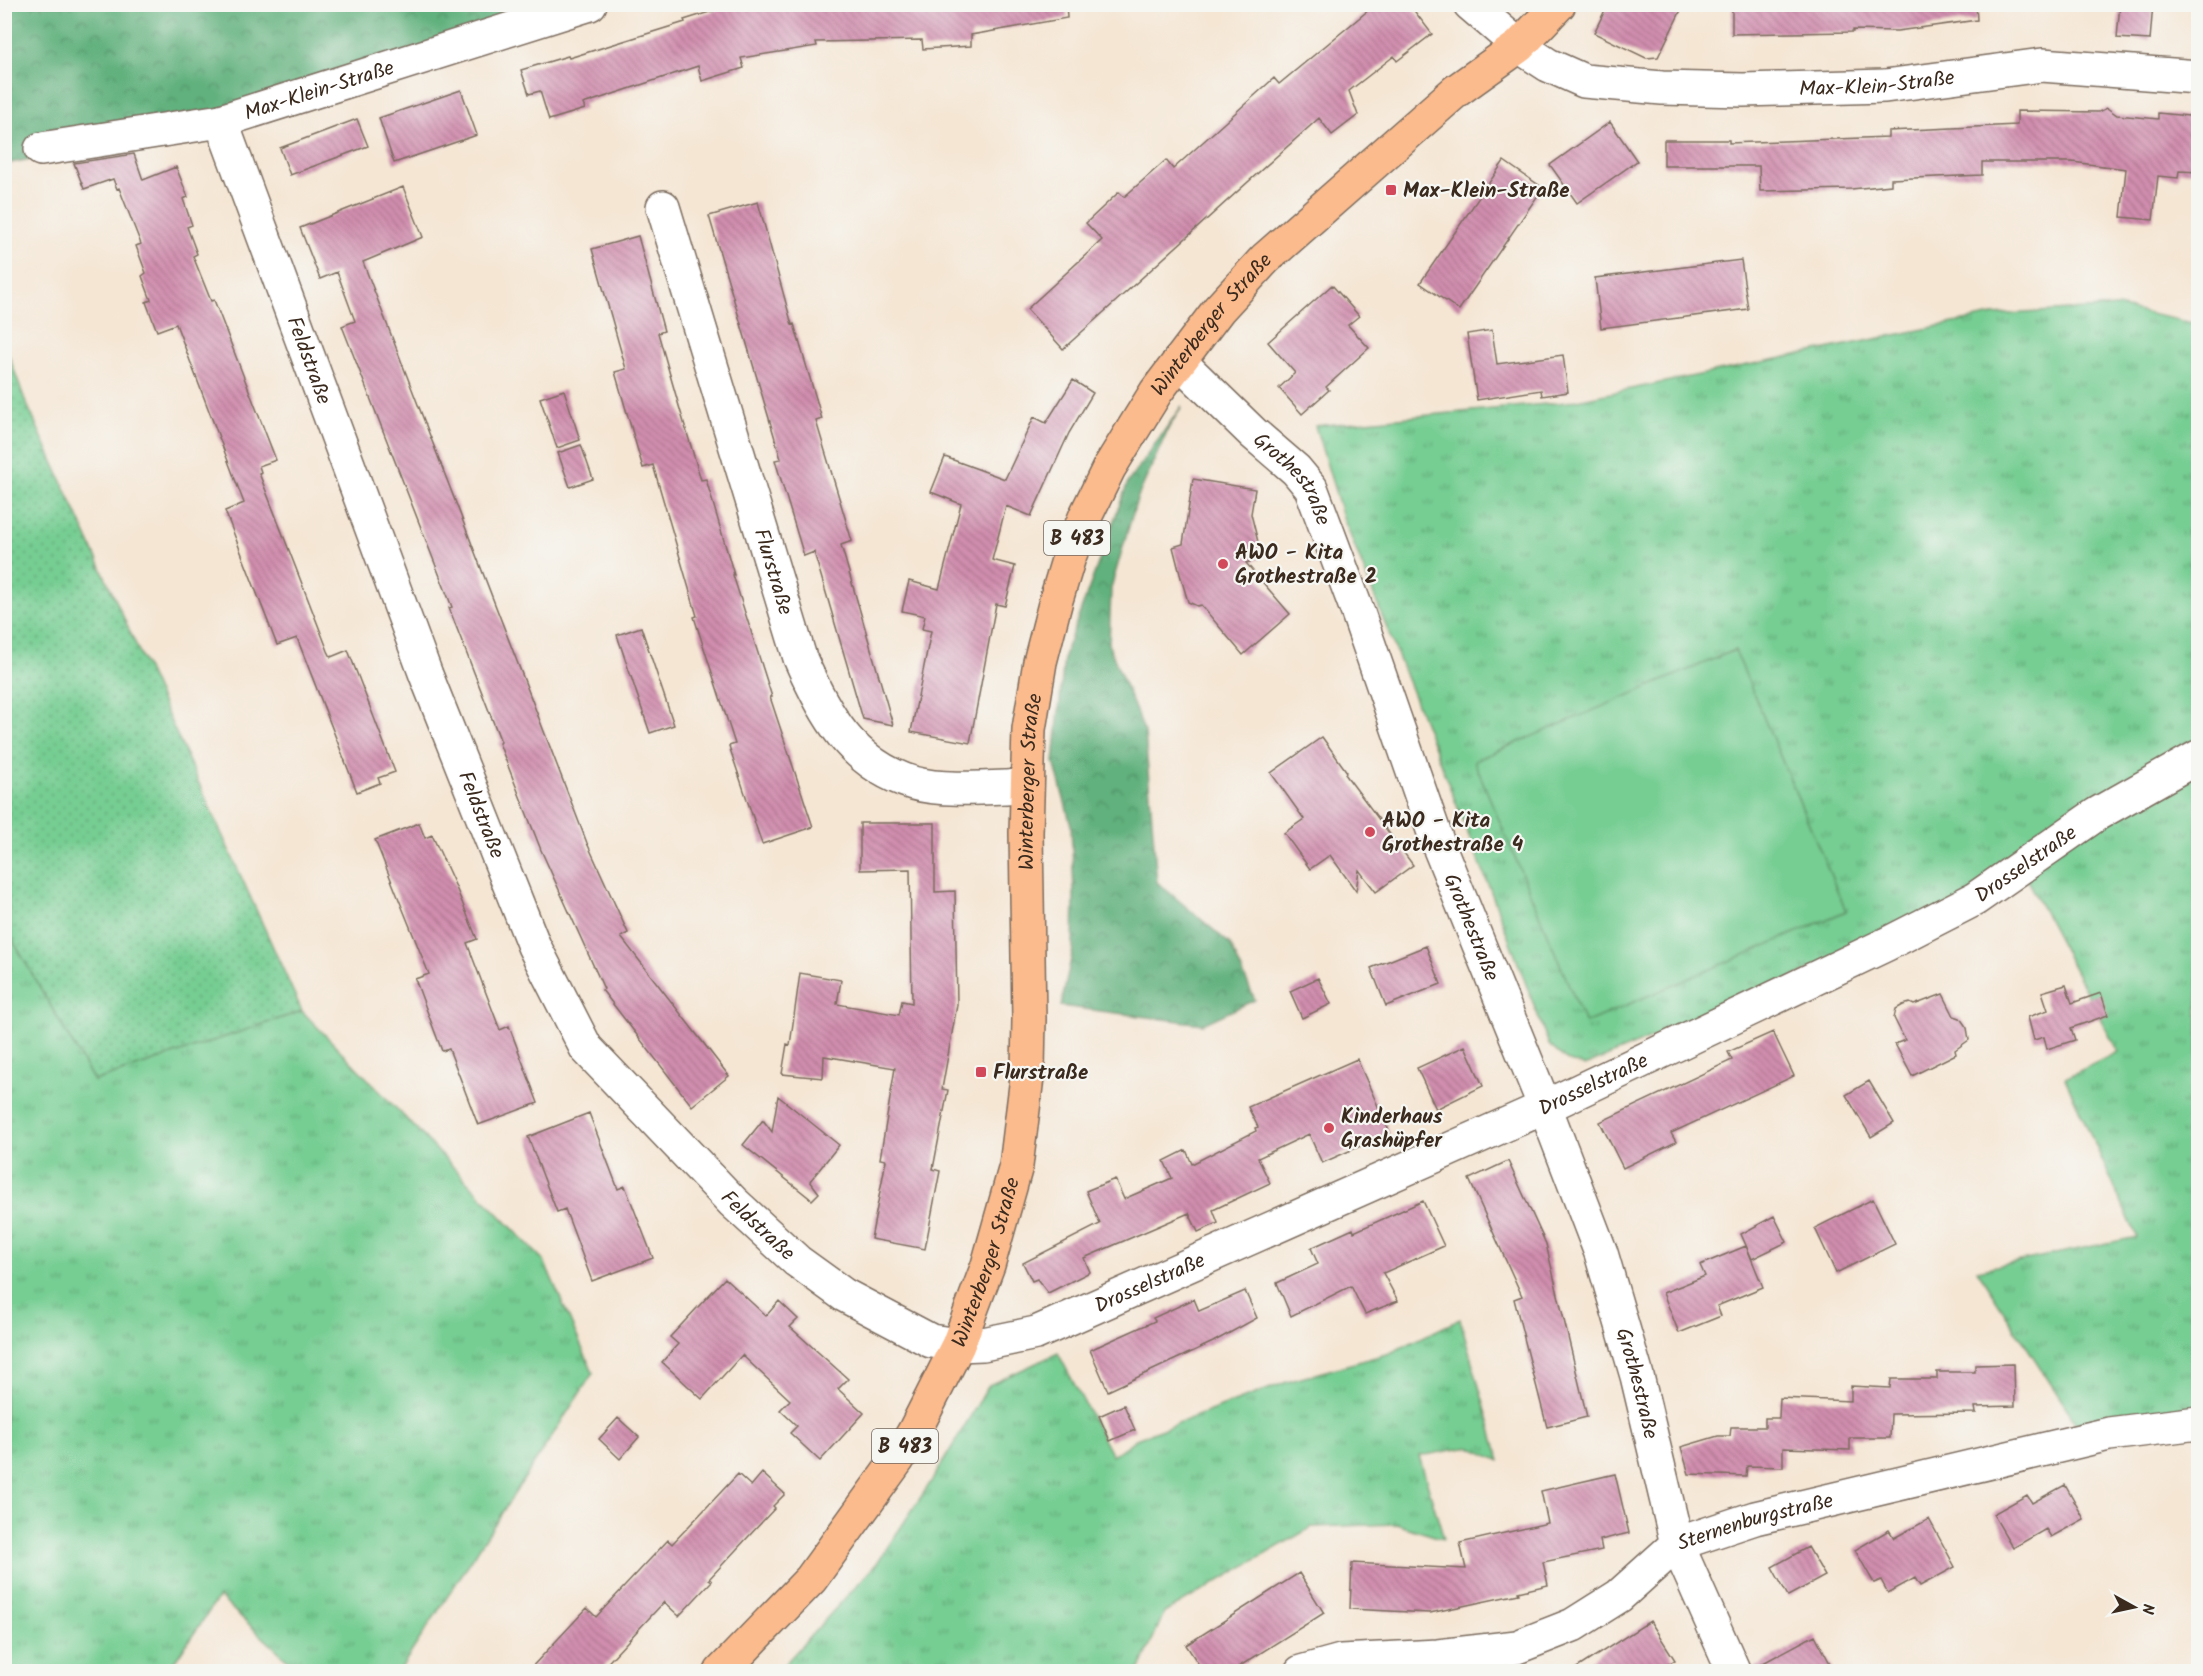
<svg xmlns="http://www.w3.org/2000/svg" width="2203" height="1676" font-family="Kalam,sans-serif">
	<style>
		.grass { fill: url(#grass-tufts); stroke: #587c58; stroke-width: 1.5 }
		.forest { fill: url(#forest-crowns); stroke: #4e6e4e; stroke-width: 1.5 }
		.garden { fill: url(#garden-dots); stroke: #587c58; stroke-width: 1.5 }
		.pitch { fill: #76ce93; stroke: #587c58; stroke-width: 1.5 }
		.building { fill: url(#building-back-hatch) }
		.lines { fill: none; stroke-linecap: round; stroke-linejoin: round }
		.street-casing { stroke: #7c6c5e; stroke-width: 36 }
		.primary-casing { stroke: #7c6c5e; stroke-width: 36 }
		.street { stroke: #fff; stroke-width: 33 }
		.primary { stroke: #fbbb8d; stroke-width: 33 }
		.poi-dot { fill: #d1495b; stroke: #f6f6f2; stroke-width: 2 }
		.labels { text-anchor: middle; stroke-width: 4.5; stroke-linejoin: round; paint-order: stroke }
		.shield { fill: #f6f6f2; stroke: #73675e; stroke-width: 1.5 }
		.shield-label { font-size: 20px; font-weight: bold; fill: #3b2a1e }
		.street-label { font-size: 21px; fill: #3b2a1e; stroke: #f6f6f2 }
		.poi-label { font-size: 21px; font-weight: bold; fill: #3b2a1e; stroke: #f6f6f2; text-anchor: start }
	</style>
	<defs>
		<pattern id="grass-tufts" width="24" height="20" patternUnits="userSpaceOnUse" patternTransform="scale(1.5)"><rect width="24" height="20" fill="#76ce93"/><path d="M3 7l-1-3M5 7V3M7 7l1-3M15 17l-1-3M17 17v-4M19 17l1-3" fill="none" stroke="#62a777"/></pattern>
		<pattern id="forest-crowns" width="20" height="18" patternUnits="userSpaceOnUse" patternTransform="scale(1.5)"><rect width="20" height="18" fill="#60b17d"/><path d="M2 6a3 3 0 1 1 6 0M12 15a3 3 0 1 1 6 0" fill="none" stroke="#509066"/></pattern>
		<pattern id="garden-dots" width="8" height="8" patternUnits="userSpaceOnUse" patternTransform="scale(1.5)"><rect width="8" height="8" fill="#76ce93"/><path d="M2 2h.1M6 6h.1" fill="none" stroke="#62a777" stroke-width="1.8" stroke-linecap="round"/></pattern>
		<pattern id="building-back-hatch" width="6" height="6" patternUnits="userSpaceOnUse" patternTransform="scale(1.5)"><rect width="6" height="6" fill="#d18eaf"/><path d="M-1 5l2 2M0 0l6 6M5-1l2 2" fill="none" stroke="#ab748e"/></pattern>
	</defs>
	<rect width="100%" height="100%" fill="#f6f6f2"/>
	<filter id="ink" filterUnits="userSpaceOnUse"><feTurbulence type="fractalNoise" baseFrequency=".0167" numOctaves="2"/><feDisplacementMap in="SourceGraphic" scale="12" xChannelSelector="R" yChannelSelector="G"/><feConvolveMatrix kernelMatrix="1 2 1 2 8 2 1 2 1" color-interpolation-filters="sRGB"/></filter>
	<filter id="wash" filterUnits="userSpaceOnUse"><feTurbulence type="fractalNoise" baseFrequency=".008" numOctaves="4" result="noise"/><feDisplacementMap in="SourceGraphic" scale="24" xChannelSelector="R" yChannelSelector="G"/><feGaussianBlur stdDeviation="1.35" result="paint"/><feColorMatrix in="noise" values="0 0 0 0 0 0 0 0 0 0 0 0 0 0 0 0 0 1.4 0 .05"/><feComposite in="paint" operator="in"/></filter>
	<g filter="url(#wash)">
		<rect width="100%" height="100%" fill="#f5e6d4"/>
		<path class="grass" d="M2117 307 2198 324V1424L2086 1438 1977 1270 2137 1237 2065 1078 2118 1052 2026 878 1585 1066 1566 1060 1549 1045 1490 889 1343 517 1315 426 1567 402 1993 315Z
			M4 934 11 937 94 1081 302 1011 544 1261 593 1373 399 1671H300L219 1597 168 1671H5Z
			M1460 1319 1500 1461 1470 1447 1419 1456 1444 1539 1396 1524 1312 1527 1164 1613 1139 1671 788 1672 783 1666 877 1563 933 1479 989 1385 1058 1353 1112 1456 1136 1439 1287 1382 1390 1353Z"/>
		<path class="forest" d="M5 5H514L518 20 208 124 5 164Z
			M1182 406 1169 427 1137 499 1111 588 1109 646 1145 733 1157 882 1230 944 1255 1000 1203 1024 1061 1006 1073 949 1074 892 1071 825 1054 762 1064 656 1128 482Z"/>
		<path class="garden" d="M4 342 25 400 302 1011 94 1081 11 937 7 898 5 894Z"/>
		<path class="pitch" d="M1735 650 1846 911 1585 1023 1474 761Z"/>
		<g id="blocks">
			<path class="building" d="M735 4H1066L1067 18 971 35V46L923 49 922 40 816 42 817 46 741 58 744 68 702 81 698 66 583 104 585 109 549 120 540 91 529 94 521 70 568 56 569 58 685 22 684 20Z
				M1376 4H1409L1432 34 1397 61 1394 56 1349 91 1358 115 1332 135 1319 118 1063 349 1027 309 1102 240 1086 223 1119 192 1124 197 1166 160 1173 169 1274 78 1279 84Z
				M1608 4H1684L1658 57 1646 58 1594 33Z
				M1732 4H1976L1977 20 1897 31 1853 30V32L1732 34Z
				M2120 4H2153L2150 40 2117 38Z
				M461 90 477 135 394 163 379 118Z
				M2107 108 2117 115 2158 119V113L2199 117V172L2179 171 2178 178 2158 176 2153 220 2121 217 2126 169 2072 162H1982V175L1891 179V185L1851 189 1760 191 1759 166H1664V140H1729V143L1888 137V131L2017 125V111L2099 112Z
				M357 119 368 146 290 175 280 148Z
				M1610 122 1637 161 1577 203 1550 165Z
				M134 154 143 180 176 167 188 197 183 199 192 225 187 227 197 254 193 256 211 301 214 300 276 460 259 466 261 472 259 473 328 651 331 657 348 650 395 772 378 778 380 783 357 792 297 638 277 645 225 511 244 503 176 324 157 331 146 302 151 300 142 276 146 273 136 246 141 244 119 188 117 189 113 179 84 189 74 163Z
				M1504 161 1543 188 1459 310 1420 283Z
				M403 187 423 237 363 262 587 843 628 933 621 937 729 1076 692 1106 602 990 604 989 541 850 499 743 501 742 449 608 452 607 342 326 355 321 337 272 320 279 300 228Z
				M758 202 792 325 794 324 822 419 816 421 852 541 841 545 893 725 863 719 814 552 804 556 775 460 781 459 709 216Z
				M638 236 664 331 658 333 679 406 701 480 706 479 734 575H733L772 697H770L813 827 762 844 729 746 735 744 694 617 697 616 653 465 643 468 615 372 626 369 592 249Z
				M1741 260 1748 309 1601 328 1595 278Z
				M1332 285 1359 316 1348 325 1369 348 1326 387 1329 390 1302 414 1279 388 1295 373 1268 342Z
				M1492 330 1497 364 1563 355 1568 392 1542 396 1541 390 1477 400 1467 334Z
				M1073 380 1093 393 1069 433 1031 516 1006 506 992 560 1015 566 1005 606 996 604 970 743 911 732 931 631 922 629 925 616 902 611 909 581 939 589 961 504 931 492 945 457 1005 479 1034 417 1046 423Z
				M564 390 580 440 557 448 540 398Z
				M581 445 593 479 570 487 558 453Z
				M1193 479 1255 489 1251 514 1262 558 1246 563 1290 614 1243 655 1201 605 1197 606 1188 602 1180 574 1173 547 1183 544Z
				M641 627 674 725 650 733 617 635Z
				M1322 737 1347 772 1345 774 1413 865 1376 892 1359 870 1356 891 1330 855 1310 869 1284 833 1304 819 1271 773Z
				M419 823 425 838 432 835 455 885 477 939 467 943 500 1030 509 1026 538 1103 478 1125 449 1049 442 1051 415 979 429 974 375 840Z
				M860 823H935V892L955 891 957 1005 942 1089 948 1090 933 1169 940 1171 925 1249 871 1239 886 1160 880 1159 895 1068 824 1056 823 1078 782 1074 787 1044 790 1045 800 973 841 980 837 1004 899 1015 902 1001 912 1003 910 869 860 870Z
				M1426 946 1441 984 1386 1006 1371 968Z
				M1318 978 1331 1004 1302 1018 1290 991Z
				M2066 985 2072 1003 2101 993 2108 1015 2071 1028 2075 1040 2047 1049 2044 1037 2034 1040 2028 1017 2048 1010 2042 992Z
				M1943 994 1954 1016 1960 1018 1967 1028 1969 1040 1955 1050 1956 1054 1912 1076 1895 1044 1905 1040 1894 1018 1896 1009 1903 1005 1910 1003 1914 1005Z
				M1773 1032 1794 1076 1671 1133 1676 1142 1623 1168 1600 1122 1732 1060 1728 1052Z
				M1465 1046 1483 1086 1436 1109 1417 1068Z
				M1357 1059 1390 1133 1322 1163 1309 1134 1258 1158 1270 1183 1213 1210 1218 1223 1198 1232 1189 1213 1084 1258 1090 1272 1048 1293 1037 1279 1032 1281 1023 1263 1100 1224 1086 1191 1115 1179 1124 1199 1172 1178 1164 1161 1186 1150 1192 1164 1256 1131 1255 1128 1258 1127 1248 1107Z
				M1869 1081 1894 1123 1871 1137 1846 1095Z
				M778 1096 839 1145 810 1181 819 1193 812 1200 743 1145 763 1120 772 1132Z
				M589 1113 618 1189 625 1186 653 1258 592 1281 565 1209 557 1212 528 1137Z
				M1508 1161 1546 1244 1587 1417 1547 1427 1514 1299 1522 1296 1469 1179Z
				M1873 1199 1895 1244 1836 1273 1815 1228Z
				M1423 1201 1444 1246 1383 1273 1398 1301 1365 1314 1351 1286 1291 1316 1277 1283 1318 1264 1311 1248 1353 1229 1354 1232Z
				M1774 1216 1787 1242 1752 1259 1741 1234Z
				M1746 1246 1763 1287 1717 1306 1721 1316 1679 1333 1663 1293 1705 1276 1700 1265Z
				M725 1278 766 1316 779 1301 798 1319 790 1327 848 1379 838 1389 864 1413 820 1461 790 1433 797 1426 780 1410 790 1400 742 1355 702 1399 662 1362 678 1344 670 1337Z
				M1245 1291 1257 1318 1213 1342 1108 1391 1090 1350 1155 1321 1153 1318 1194 1299 1199 1311Z
				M2014 1364 2015 1406 1975 1407 1976 1413 1891 1414 1890 1438H1850V1450L1783 1448V1467L1747 1466 1746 1476 1689 1474 1681 1447 1718 1436H1730L1731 1427H1765V1418H1779L1780 1398 1851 1401V1386L1890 1388 1891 1379H1937V1372H1975V1365Z
				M1124 1405 1135 1430 1110 1441 1099 1416Z
				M618 1418 639 1437 620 1459 599 1439Z
				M762 1473 785 1494 773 1506 775 1508 709 1579 712 1581 679 1616 664 1602 600 1671H528L587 1608 596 1617 668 1540 672 1544 738 1474 751 1486Z
				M1615 1474 1629 1533 1600 1540 1602 1550 1543 1562 1548 1585 1518 1592 1519 1594 1430 1613 1350 1609 1352 1563 1466 1569 1460 1543 1548 1523 1541 1491Z
				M2065 1485 2084 1519 2051 1537 2046 1529 2013 1548 1993 1514 2027 1495 2032 1503Z
				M1929 1519 1955 1567 1920 1586 1915 1578 1888 1593 1881 1580 1874 1583 1855 1550 1889 1530 1894 1538Z
				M1808 1547 1825 1576 1788 1596 1772 1567Z
				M1299 1573 1324 1613 1232 1671H1203L1186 1645Z
				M1650 1621 1675 1660 1657 1671H1572Z
				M1815 1635 1834 1671H1752V1669Z"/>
		</g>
	</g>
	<g filter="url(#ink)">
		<use href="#blocks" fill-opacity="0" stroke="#7c6c5e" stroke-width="1.5"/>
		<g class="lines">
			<g class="street-casing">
				<g id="street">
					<path id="s1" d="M1470 4 1519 46 1548 65 1584 81 1662 88 1743 90 1885 86 2042 65 2198 77"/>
					<path id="s2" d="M221 121 426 675 534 946 586 1048 733 1202 797 1261 844 1295 931 1341 958 1345 983 1344 1036 1333 1545 1107 1887 944 1975 899 2097 814 2198 757"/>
					<path id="s3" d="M41 149 221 121 590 4"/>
					<path id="s4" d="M663 207 800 658C824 713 851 764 913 783 944 792 994 787 1027 786"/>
					<path id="s5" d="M1179 361 1253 433 1296 470 1311 488 1358 613 1438 844 1545 1107 1601 1253 1637 1376 1677 1544 1734 1672"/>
					<path id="s6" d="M1301 1672 1341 1661 1438 1656 1517 1647 1573 1625 1619 1596 1677 1544 1755 1518 2109 1434 2198 1423"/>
				</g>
			</g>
			<g class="primary-casing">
				<g id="primary">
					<path id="s7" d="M721 1672 811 1579 898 1459 915 1430 958 1345 988 1265 1016 1166 1028 1069 1029 1019 1026 833 1029 729 1040 662 1056 600 1069 557 1086 515 1109 468 1156 392 1219 309 1265 259 1456 91 1519 46 1559 4"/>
				</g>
			</g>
			<use href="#street" class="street"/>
			<use href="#primary" class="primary"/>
		</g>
	</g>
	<g class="poi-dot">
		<rect x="1385" y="184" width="12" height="12" rx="3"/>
		<circle cx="1223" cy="564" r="6"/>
		<circle cx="1370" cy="832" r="6"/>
		<rect x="975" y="1066" width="12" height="12" rx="3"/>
		<circle cx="1329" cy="1128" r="6"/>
	</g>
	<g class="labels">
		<g class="shield">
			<rect x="1044" y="521" width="66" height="34" rx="4.5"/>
			<rect x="872" y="1429" width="66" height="34" rx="4.5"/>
		</g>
		<g class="shield-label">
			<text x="1077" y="545">B 483</text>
			<text x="905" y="1453">B 483</text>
		</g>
		<g class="street-label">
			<text dy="7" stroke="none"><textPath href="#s1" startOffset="432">Max-Klein-Straße</textPath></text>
			<text dy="7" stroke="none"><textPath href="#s3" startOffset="285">Max-Klein-Straße</textPath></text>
			<text dy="7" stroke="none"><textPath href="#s7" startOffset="1484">Winterberger Straße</textPath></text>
			<text dy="7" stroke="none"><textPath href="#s2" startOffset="255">Feldstraße</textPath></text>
			<text dy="7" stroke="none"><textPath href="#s5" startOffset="165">Grothestraße</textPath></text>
			<text dy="7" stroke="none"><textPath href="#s4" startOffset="381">Flurstraße</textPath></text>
			<text dy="7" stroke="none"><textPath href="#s7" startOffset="980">Winterberger Straße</textPath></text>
			<text dy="7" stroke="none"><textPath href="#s2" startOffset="741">Feldstraße</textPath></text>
			<text dy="7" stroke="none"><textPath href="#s2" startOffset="2656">Drosselstraße</textPath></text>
			<text dy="7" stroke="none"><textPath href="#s5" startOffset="651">Grothestraße</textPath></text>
			<text dy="7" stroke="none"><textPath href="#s2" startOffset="2170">Drosselstraße</textPath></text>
			<text dy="7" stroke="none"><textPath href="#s2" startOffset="1244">Feldstraße</textPath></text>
			<text dy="7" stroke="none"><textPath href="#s7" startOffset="494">Winterberger Straße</textPath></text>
			<text dy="7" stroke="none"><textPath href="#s2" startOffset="1684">Drosselstraße</textPath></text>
			<text dy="7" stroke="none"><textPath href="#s5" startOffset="1137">Grothestraße</textPath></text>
			<text dy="7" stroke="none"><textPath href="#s6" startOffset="492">Sternenburgstraße</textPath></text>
		</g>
		<g class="poi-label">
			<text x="1403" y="197">Max-Klein-Straße</text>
			<text x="1235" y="559">AWO - Kita<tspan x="1235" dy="24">Grothestraße 2</tspan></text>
			<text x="1382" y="827">AWO - Kita<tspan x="1382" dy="24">Grothestraße 4</tspan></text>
			<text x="993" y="1079">Flurstraße</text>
			<text x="1341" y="1123">Kinderhaus<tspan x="1341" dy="24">Grashüpfer</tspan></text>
		</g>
	</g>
	<rect width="2203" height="1676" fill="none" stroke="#f6f6f2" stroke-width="24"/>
	<g transform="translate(2134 1607) rotate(98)" stroke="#f6f6f2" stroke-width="4.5" paint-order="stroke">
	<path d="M0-4.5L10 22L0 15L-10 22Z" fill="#3b2a1e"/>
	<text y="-9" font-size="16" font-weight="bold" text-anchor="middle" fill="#3b2a1e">N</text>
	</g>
</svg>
